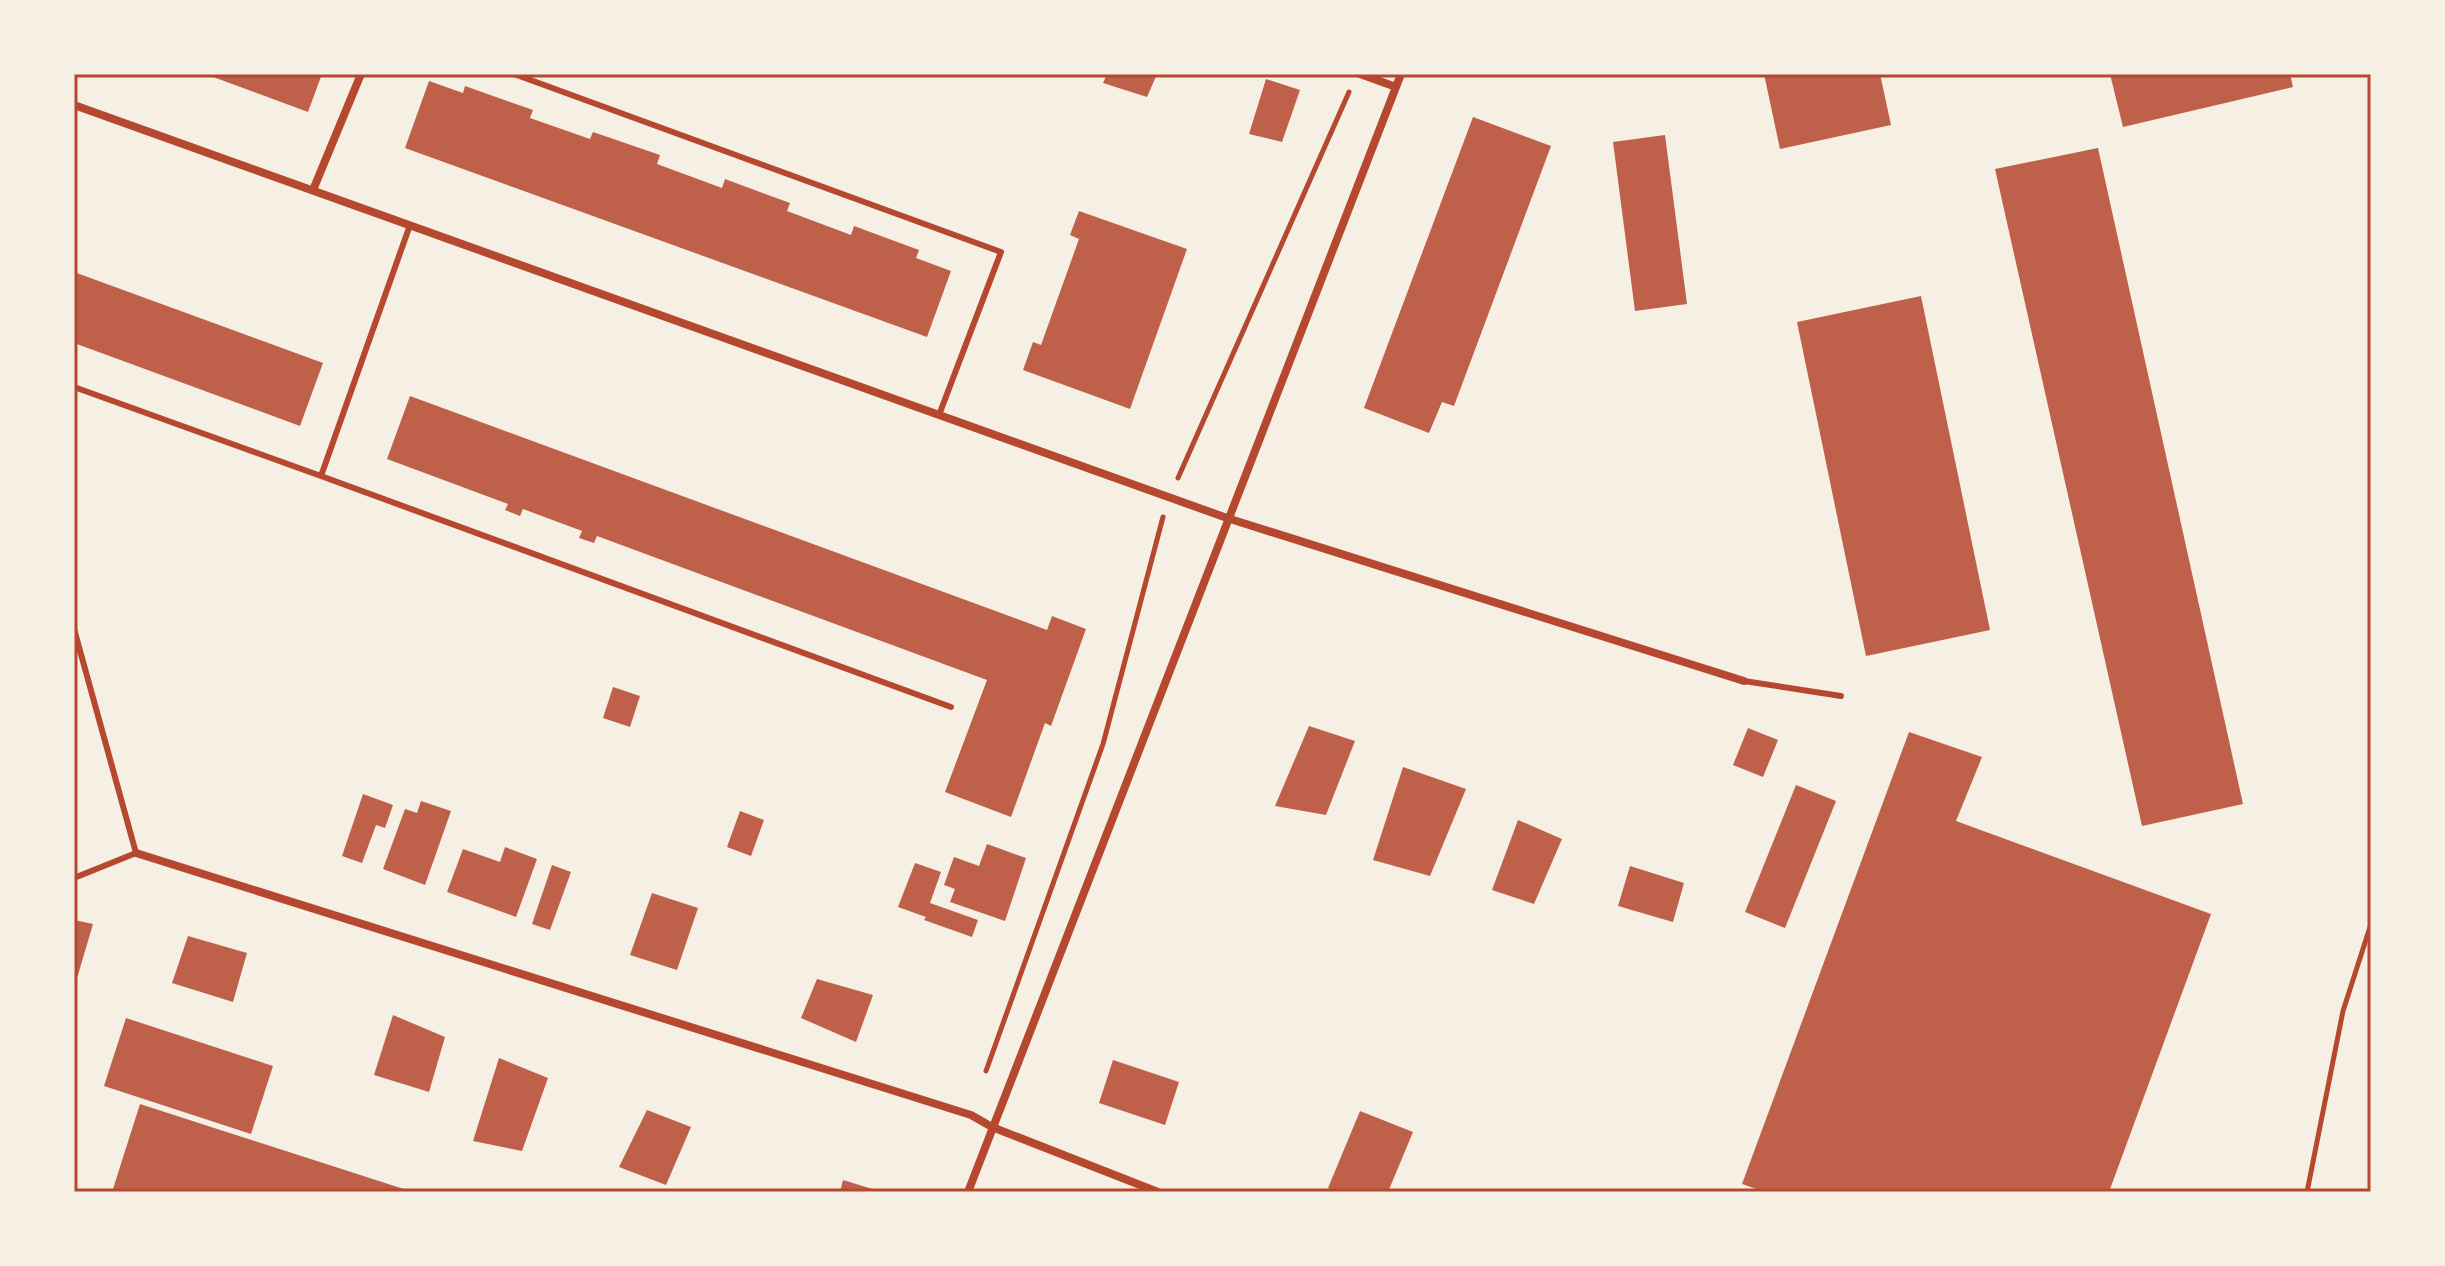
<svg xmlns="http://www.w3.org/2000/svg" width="2445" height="1266" font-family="Lato,sans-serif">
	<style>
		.building { fill: #bf614a }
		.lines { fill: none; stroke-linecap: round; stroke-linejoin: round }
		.path { stroke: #b5482f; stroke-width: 5 }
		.service { stroke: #b5482f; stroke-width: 6 }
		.minor { stroke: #b5482f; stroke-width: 8 }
		.neatline { fill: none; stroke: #b5482f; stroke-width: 3 }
	</style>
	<rect width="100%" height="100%" fill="#f6efe4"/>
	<path class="building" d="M205 74H322L308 112Z
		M1107 74H1157L1147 97 1103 83Z
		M1764 74H1880L1891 125 1780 149Z
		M2110 74H2290L2293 87 2123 127Z
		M1266 79 1300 90 1282 142 1249 134Z
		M429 81 463 93 465 86 533 110 530 118 590 139 593 132 660 155 657 164 722 188 725 179 790 203 787 211 851 235 854 226 919 250 916 258 951 271 927 337 405 148Z
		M1473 117 1551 146 1454 406 1442 402 1429 433 1364 408Z
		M1665 135 1687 304 1635 311 1613 142Z
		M2098 148 2243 804 2142 826 1995 169Z
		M1079 211 1187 249 1130 409 1023 370 1033 342 1041 345 1079 239 1070 235Z
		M74 272 323 363 300 426 74 343Z
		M1921 296 1990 630 1866 656 1797 322Z
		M410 396 1047 630 1052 616 1086 629 1051 726 1045 723 1011 817 945 792 987 680 597 536 594 543 579 538 582 531 523 509 520 516 505 510 508 504 387 459Z
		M613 687 640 696 630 727 603 718Z
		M1309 726 1355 741 1326 815 1275 806Z
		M1748 728 1778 740 1763 777 1733 765Z
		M1909 732 1982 757 1956 821 2211 914 2109 1192H1765L1742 1184Z
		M1403 767 1466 789 1430 876 1373 860Z
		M1796 785 1836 801 1785 928 1745 912Z
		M363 794 393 805 385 828 376 825 362 863 342 856Z
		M421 801 451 811 425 885 383 869 405 809 417 813Z
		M740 811 764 820 751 856 727 847Z
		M1518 820 1562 839 1534 904 1492 890Z
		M987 844 1026 858 1005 921 950 902 955 889 944 885 954 857 979 866Z
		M505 847 537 859 516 917 447 892 463 849 500 862Z
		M915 863 941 872 930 903 978 920 972 937 924 920 926 917 898 907Z
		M552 865 571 872 550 930 532 924Z
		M1630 866 1684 883 1673 922 1618 906Z
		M652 893 698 908 677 970 630 955Z
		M74 920 93 924 75 985H74Z
		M188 936 247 953 233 1002 172 983Z
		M817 979 873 995 856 1042 801 1018Z
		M393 1015 445 1037 429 1092 374 1075Z
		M126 1018 273 1066 251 1134 104 1086Z
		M499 1058 548 1078 522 1151 473 1141Z
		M1113 1060 1179 1082 1165 1125 1099 1103Z
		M140 1104 410 1191V1192H112Z
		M647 1110 691 1127 666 1185 619 1167Z
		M1360 1111 1413 1132 1388 1192H1339L1328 1188Z
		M843 1180 879 1191V1192H840Z"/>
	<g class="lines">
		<path class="path" d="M1178 478 1349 92
			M986 1071 1103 744 1163 517
			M2307 1192 2343 1011 2371 924"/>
		<path class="service" d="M514 74 1001 252 939 415
			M74 387 321 476 410 225
			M321 476 951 707
			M74 629 136 853 74 878
			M1744 681 1841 696"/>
		<path class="minor" d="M1360 74 1396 87
			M74 105 1227 518 1744 681
			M313 190 361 74
			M136 853 971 1115 992 1127 1158 1192
			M968 1192 1401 74"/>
	</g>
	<rect width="2445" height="1266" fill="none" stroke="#f6efe4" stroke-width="152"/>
	<rect x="76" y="76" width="2293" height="1114" class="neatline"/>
</svg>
